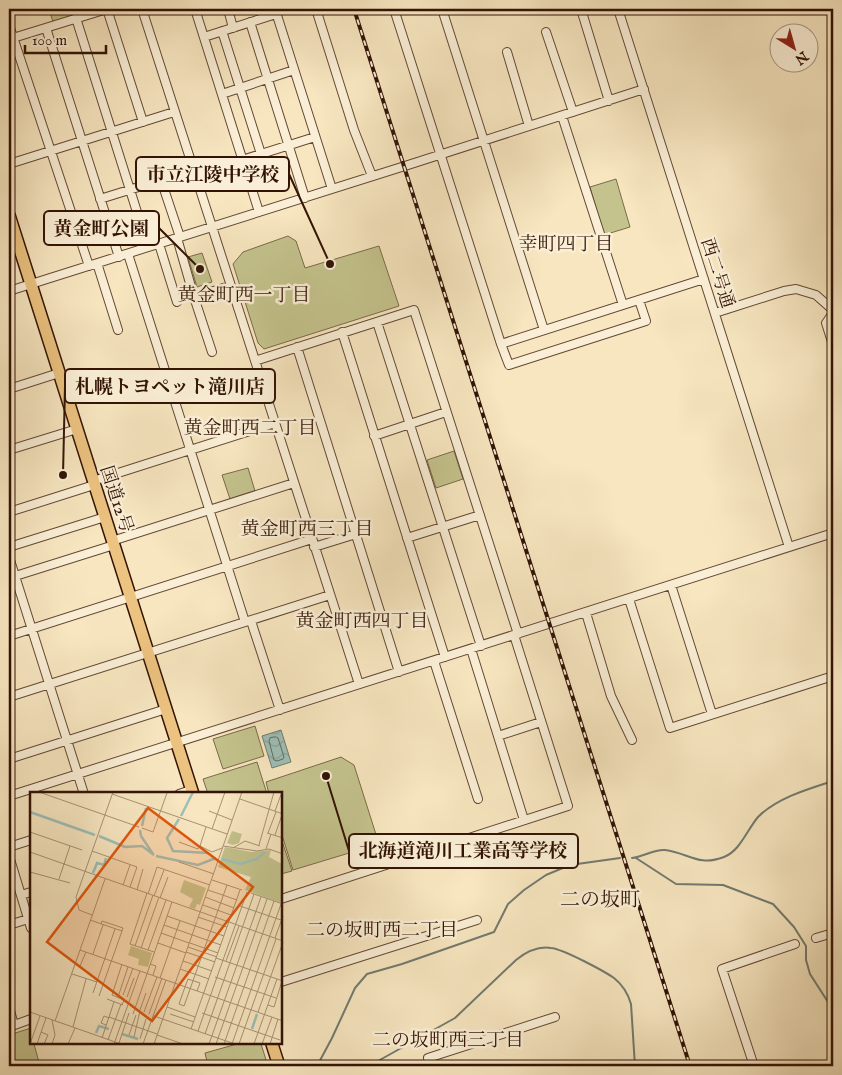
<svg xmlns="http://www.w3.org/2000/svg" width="842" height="1075" font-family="'IM FELL English','Noto Serif JP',serif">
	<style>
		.green { fill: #c4c38d; stroke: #7b6b49 }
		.water { fill: url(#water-waves); stroke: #727a6f }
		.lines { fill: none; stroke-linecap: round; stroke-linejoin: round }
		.shore { stroke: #68695e; stroke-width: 1 }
		.stream { stroke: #727a6f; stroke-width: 2 }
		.minor-casing { stroke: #634834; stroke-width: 10 }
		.highway-casing { stroke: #321305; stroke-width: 14 }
		.minor { stroke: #faefd6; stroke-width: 8 }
		.highway { stroke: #ecc380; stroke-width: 11 }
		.rail-casing { stroke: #321305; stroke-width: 4 }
		.rail { stroke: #faefd6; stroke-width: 2; stroke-dasharray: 5.5; stroke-linecap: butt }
		.labels { text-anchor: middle; stroke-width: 5; stroke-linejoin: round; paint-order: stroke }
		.street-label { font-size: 18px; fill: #321305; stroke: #faefd6 }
		.neighbourhood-label { font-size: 19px; fill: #321305; stroke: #faefd6 }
		.quarter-label { font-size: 20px; fill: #321305; stroke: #faefd6 }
		.inset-river { fill: none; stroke: #9dbfb6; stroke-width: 2.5 }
		.inset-road { fill: none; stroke: #a89275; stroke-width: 1 }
		.view { fill: #df560c; fill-opacity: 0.15; stroke: #df560c; stroke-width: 2.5 }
		.inset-edge { fill: none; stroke: #321305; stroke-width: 2.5 }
		.leader { fill: none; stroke: #321305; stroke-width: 2 }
		.callout-dot { fill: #321305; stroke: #faefd6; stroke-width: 2 }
		.callout { fill: #faefd6; stroke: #321305; stroke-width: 2 }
		.callout-label { font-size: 19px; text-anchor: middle; font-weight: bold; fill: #321305 }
	</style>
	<defs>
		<pattern id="water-waves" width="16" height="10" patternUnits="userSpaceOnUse" patternTransform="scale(1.25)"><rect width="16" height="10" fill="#9dbfb6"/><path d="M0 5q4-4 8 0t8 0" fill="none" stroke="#88a39b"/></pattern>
	</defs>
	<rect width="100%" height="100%" fill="#f7e6c0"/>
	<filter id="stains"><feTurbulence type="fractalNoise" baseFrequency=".004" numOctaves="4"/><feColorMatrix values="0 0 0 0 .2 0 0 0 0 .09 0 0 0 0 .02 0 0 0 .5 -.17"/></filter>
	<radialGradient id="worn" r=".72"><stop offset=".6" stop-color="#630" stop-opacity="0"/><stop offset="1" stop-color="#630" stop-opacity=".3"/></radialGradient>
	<path class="green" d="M49 9H94L53 22Z
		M616 179 630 227 604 235 590 187Z
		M288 236 296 241 305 268 379 246 399 306 264 349 258 343 233 264 243 252Z
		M202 253 212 282 197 287 188 257Z
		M454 451 463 479 436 488 427 460Z
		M248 468 255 491 230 499 222 475Z
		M255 726 264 756 223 769 213 739Z
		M341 757 354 765 379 844 293 870 281 832V794H269L266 782Z
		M257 762 267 794H208L203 779Z
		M281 838 292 871 281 874Z
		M31 1028V1044H34L40 1066H9V1035Z
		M237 1044H261L268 1066H208L205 1053Z"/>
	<path class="water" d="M281 730 291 762 272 768 262 736Z"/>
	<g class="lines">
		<path class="shore" d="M276 737 278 738 284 757 283 759 277 761 274 760 269 741 270 738Z"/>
		<path class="stream" d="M632 858C643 857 654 849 665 850 689 853 698 867 724 857 740 851 747 830 758 817 777 798 808 789 833 781
			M636 858 676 884 723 885 773 904 794 927 806 946V960L810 974 828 1002 833 1013
			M317 1066 332 1038 355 988 367 974 402 964 494 932 508 904 524 890 546 875 570 865 620 858
			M369 1066 455 1018 516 960C526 952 538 946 551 948 563 949 604 971 614 978 623 985 628 994 631 1004L635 1066"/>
		<g class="minor-casing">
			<path id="minor" d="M107 9 143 122
				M142 9 359 684
				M195 9 259 212
				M228 9 233 28
				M275 9 332 189
				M316 9 354 130 372 176
				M394 9 501 344 704 279
				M442 9 544 330
				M581 9 609 101
				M618 9 789 547
				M76 18 148 247
				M250 22 305 198
				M9 25 89 266
				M46 28 119 257
				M222 31 261 154
				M546 32 573 112
				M204 37 276 14
				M13 38 107 9
				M507 52 529 126
				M222 94 294 70
				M562 116 623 305
				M242 160 315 137
				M9 164 174 112
				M161 180 180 237
				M100 199 193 170
				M177 238 194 297 230 286
				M159 244 177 302
				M128 254 245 622
				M97 263 118 330
				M9 291 408 165 644 89
				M194 297 212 352
				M715 313 784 291 796 289 816 295 833 310
				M833 313 826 323 833 345
				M377 322 481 646
				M342 332 445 657
				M501 344 509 365 646 321 639 300
				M297 347 399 672
				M255 361 414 310 518 634
				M9 389 59 373
				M374 436 446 412
				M9 450 77 429
				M93 481 275 423
				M9 512 94 485
				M407 538 480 515
				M112 541 294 483
				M9 547 105 517
				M314 547 356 534
				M9 557 84 794
				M9 578 114 545
				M671 585 712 714
				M629 599 670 728 833 676
				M586 613 611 696 632 740
				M251 621 280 710
				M9 636 312 539
				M471 649 524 820
				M434 661 478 799
				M9 697 330 595
				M498 736 541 722
				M9 759 166 709
				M179 794 191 790
				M9 796 833 533
				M9 847 31 840
				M9 856 31 928
				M21 895 31 892
				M281 899 568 806 514 635
				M9 925 28 919
				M816 938 833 933
				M281 982 477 920
				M9 1007 14 1025
				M9 1027 31 1019
				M430 1066 428 1058 555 1017
				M754 1066 722 969 795 944"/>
		</g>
		<g class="highway-casing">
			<path id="highway" d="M9 215 193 794
				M272 1044 279 1066"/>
		</g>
		<use href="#minor" class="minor"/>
		<use href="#highway" class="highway"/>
		<g class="rail-casing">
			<path id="rail" d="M354 9 690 1066"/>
		</g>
		<use href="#rail" class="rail"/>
	</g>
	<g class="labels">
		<g class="street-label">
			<text transform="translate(718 273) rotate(72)" y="6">西二号通</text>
			<text transform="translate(117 499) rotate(72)" y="6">国道12号</text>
		</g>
		<g class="neighbourhood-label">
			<text x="566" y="250">幸町四丁目</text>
			<text x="244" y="301">黄金町西一丁目</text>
			<text x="250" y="434">黄金町西二丁目</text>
			<text x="307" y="535">黄金町西三丁目</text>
			<text x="362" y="627">黄金町西四丁目</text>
			<text x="382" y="936">二の坂町西二丁目</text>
			<text x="448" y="1046">二の坂町西三丁目</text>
		</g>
		<g class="quarter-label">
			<text x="600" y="906">二の坂町</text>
		</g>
	</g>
	<g transform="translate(30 792)">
		<rect width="252" height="252" fill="#f7e6c0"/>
		<path d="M202 39 212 42 209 51 203 53 197 51ZM195 55 221 60 241 58 239 65 252 72V111L215 98 221 85 188 75ZM154 88 176 96 170 113 167 112 165 117 159 115 163 107 150 100ZM101 154 122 161 118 175 108 173 109 167 98 163Z" fill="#c4c38d"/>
		<path class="inset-river" d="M0 20 65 43M151 24 163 0M149 27 137 46 143 59 179 61M112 34 116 16M110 38 111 44 123 62M69 44 95 55 112 54 124 63M126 64 168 73 186 66M192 67 210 72 227 67 235 60M63 81 67 71 74 73 76 66M222 237 227 222M66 241 69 234 79 237M92 242 108 247"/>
		<path class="inset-road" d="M9 0 109 35M82 2 197 42M210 7 253 22M179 19 202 28M245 19 252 0M176 35 170 54 182 60 192 56M112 36 123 40 137 1M182 37 195 0M0 40 52 58M237 41 253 46M238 41 246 20M245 43 253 20M149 50 168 57 170 54M229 53 244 0M193 54 227 59 239 57 253 62M203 56 215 49 230 54M236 57 241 42M62 59 107 75 100 95M0 60 253 149M149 70 184 82M0 80 40 91M29 87 40 54M182 88 212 98M93 93 100 73M107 98 113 77M178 98 207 108M117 101 100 152 124 160M221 101 253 112M118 102 127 75 180 93M124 104 134 78M175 105 204 116M130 106 138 85M173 113 201 123M210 114 251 128M62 123 49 118 46 105 83 0M137 124 194 144M168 125 197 135M60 128 92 139 69 204M71 132 72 129 93 136 92 139M134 133 191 153M131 141 159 151M245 146 253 124M128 151 156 161M160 151 188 161M105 154 123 103M158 155 187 165M111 156 129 105M50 158 253 229M118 158 136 108M156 160 185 170M63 162 73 133M186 166 253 189M153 169 182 179M196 169 209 134M45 172 50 174 56 160M92 172 82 203 94 208 92 213M120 172 126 174 123 183M150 177 179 187M42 182 67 190M185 185 246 206M130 186 150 129M155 195 149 212 154 214 197 93M155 195 158 187 170 191 167 199M63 201 85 137M93 203 103 176M88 205 98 175M97 205 104 186M77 207 93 213M238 213 244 215 252 189M137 215 165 225M110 218 116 201M0 220 91 252M114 220 127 185M228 220 253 150M172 221 250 248M103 222 142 110M119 222 132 186M140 222 164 230M124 224 205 252M79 225 127 242M25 229 75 87M76 233 71 231 74 224 79 226M43 235 56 187M161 237 210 98M168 239 217 100M11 240 18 243 14 252M175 242 224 102M99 243 106 223M127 243 153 252M104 245 110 219M72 246 84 210M110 247 116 227M78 248 91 212M89 251 99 221M0 252 10 224M7 252 16 226M22 252 25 243 22 228M38 252 45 236M84 252 110 179M113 252 136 188M124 252 212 0M179 252 231 105M186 252 237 107M194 252 244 109M202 252 251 112M209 252 246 147M224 252 247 187M232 252 242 225M240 252 248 227"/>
		<path class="view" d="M118 16 223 95 122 229 17 150Z"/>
		<rect width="252" height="252" class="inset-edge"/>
	</g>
	<path class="leader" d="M330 264L289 174M200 269L159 228M63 475L65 386M326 776L349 851"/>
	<g class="callout-dot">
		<circle cx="330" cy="264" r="5"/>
		<circle cx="200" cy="269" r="5"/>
		<circle cx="63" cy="475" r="5"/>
		<circle cx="326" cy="776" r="5"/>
	</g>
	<g class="callout">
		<rect x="136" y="157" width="153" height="34" rx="5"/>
		<rect x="44" y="211" width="115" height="34" rx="5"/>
		<rect x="65" y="369" width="210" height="34" rx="5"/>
		<rect x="349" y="834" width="229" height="34" rx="5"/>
	</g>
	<g class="callout-label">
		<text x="213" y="181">市立江陵中学校</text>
		<text x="101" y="235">黄金町公園</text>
		<text x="170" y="393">札幌トヨペット滝川店</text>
		<text x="463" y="857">北海道滝川工業高等学校</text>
	</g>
	<rect width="842" height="1075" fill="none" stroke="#f7e6c0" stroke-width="30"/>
	<rect x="10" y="10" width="822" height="1055" fill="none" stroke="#321305" stroke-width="2.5"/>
	<rect x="15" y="15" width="812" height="1045" fill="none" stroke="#321305"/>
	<g transform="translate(794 48) rotate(143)"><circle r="24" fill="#faefd6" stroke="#aa9782"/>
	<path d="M0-4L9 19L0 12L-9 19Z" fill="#8f2418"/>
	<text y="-8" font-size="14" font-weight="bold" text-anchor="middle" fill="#321305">N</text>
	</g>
	<path d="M25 45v8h81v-8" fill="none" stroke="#321305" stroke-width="2.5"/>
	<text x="32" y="45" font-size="15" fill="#321305" stroke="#faefd6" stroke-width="4" paint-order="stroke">100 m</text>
	<rect width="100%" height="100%" filter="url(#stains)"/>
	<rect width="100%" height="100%" fill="url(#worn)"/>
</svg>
